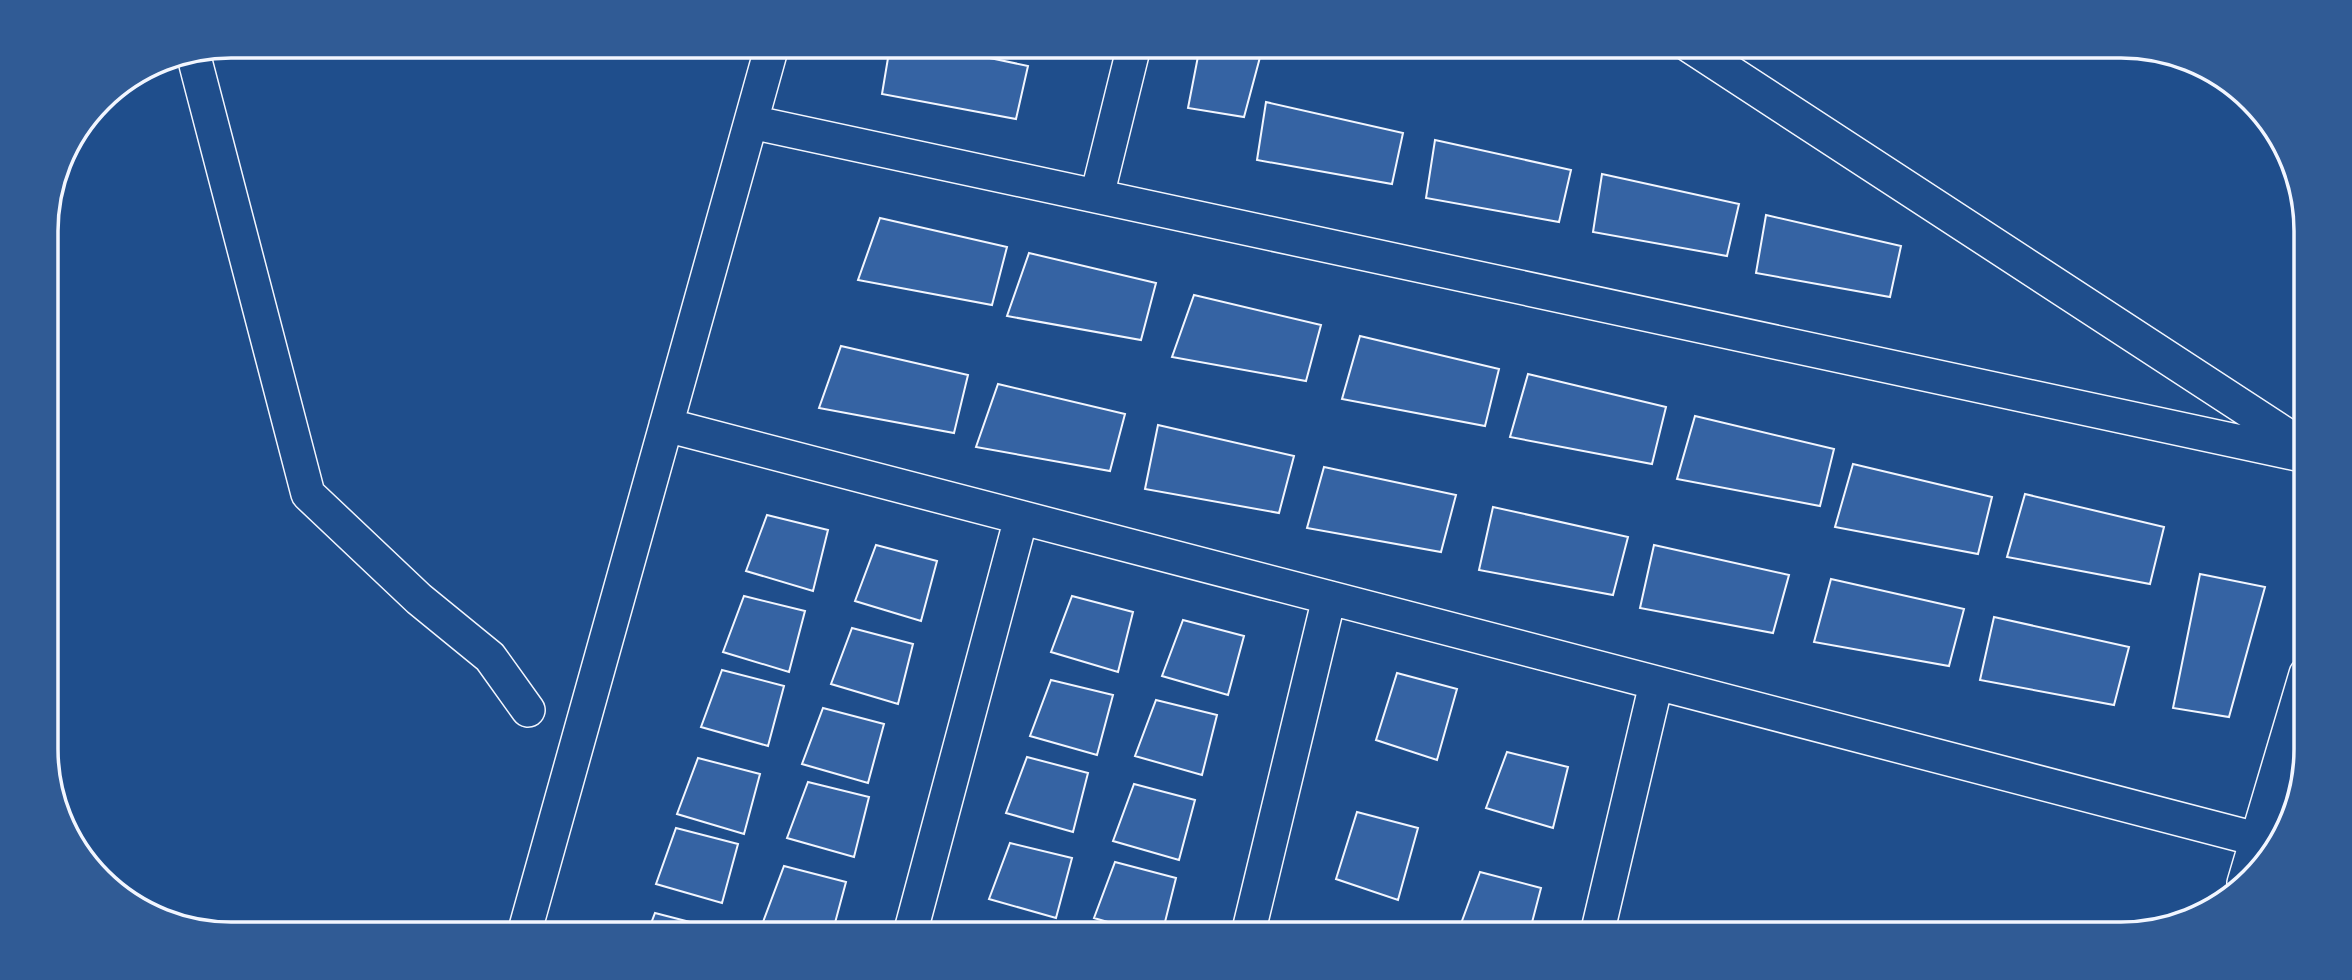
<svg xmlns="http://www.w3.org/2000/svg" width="2352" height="980" font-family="'Zilla Slab',serif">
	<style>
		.building { fill: #3563a3; stroke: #f2f6ff; stroke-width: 2 }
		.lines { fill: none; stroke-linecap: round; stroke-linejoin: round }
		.minor-casing { stroke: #f2f6ff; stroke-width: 36 }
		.minor { stroke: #1f4e8c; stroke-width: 33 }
		.rim { fill: none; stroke: #f2f6ff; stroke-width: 3.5 }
	</style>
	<rect width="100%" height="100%" fill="#1f4e8c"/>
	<path class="building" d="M890 46H933L1028 66 1016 119 882 94Z
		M1200 46H1263L1244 117 1188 108Z
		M1392 46H1427L1425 52Z
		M1266 102 1403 133 1392 184 1257 160Z
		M1435 140 1571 170 1559 222 1426 198Z
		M1602 174 1739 204 1727 256 1593 232Z
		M1766 215 1901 246 1890 297 1756 273Z
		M880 218 1007 247 992 305 858 280Z
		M1029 253 1156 283 1141 340 1007 316Z
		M1194 295 1321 325 1306 381 1172 357Z
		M1360 336 1499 369 1485 426 1342 399Z
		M841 346 968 375 954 433 819 408Z
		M1528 374 1666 407 1652 464 1510 437Z
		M998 384 1125 414 1110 471 976 447Z
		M1695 416 1834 449 1820 506 1677 479Z
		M1158 425 1294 456 1279 513 1145 489Z
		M1853 464 1992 497 1978 554 1835 527Z
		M1324 467 1456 495 1441 552 1307 528Z
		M2025 494 2164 527 2150 584 2007 557Z
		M1493 507 1628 537 1613 595 1479 570Z
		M767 515 828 530 813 591 746 571Z
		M876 545 937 561 921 621 855 601Z
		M1654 545 1789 575 1773 633 1640 608Z
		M2200 574 2265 587 2229 717 2173 708Z
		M1831 579 1964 609 1949 666 1814 642Z
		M744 596 805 611 789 672 723 652Z
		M1072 596 1133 612 1118 672 1051 652Z
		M1994 617 2129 647 2114 705 1980 680Z
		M1183 620 1244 636 1228 695 1162 676Z
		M852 628 913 644 898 704 831 684Z
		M722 670 784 686 768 746 701 727Z
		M1397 673 1457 689 1437 760 1376 740Z
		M1051 680 1113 695 1097 755 1030 736Z
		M1156 700 1217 715 1202 775 1135 756Z
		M823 708 884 724 868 783 802 764Z
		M1507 752 1568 767 1553 828 1486 808Z
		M1027 757 1088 773 1073 832 1006 813Z
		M698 758 760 774 744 834 677 814Z
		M808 782 869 797 854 857 787 838Z
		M1134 784 1195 800 1179 860 1113 841Z
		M1357 812 1418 828 1398 900 1336 879Z
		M676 828 738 844 722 903 656 884Z
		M1010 843 1072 858 1056 918 989 899Z
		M1115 862 1176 878 1162 934H1149L1094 918Z
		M784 866 846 882 832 934H804L763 922Z
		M1480 872 1541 888 1529 934H1478L1459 929Z
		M655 913 717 929 715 934H647Z
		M991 923 1032 934H986Z
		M1332 924 1372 934H1329Z"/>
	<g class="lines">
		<g class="minor-casing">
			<path id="minor" d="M1690 46 2306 448
				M193 53 308 494 419 599 490 657 528 710
				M751 122 2306 456
				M1097 196 1134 46
				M666 425 2256 839
				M2244 883 2306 674
				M524 934 772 46
				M910 934 1021 518
				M1248 934 1329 598
				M1597 934 1656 684"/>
		</g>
		<use href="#minor" class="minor"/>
	</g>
	<path d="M0 0H2352V980H0ZM231 58H2121A173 173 0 0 1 2294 231V749A173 173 0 0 1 2121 922H231A173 173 0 0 1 58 749V231A173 173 0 0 1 231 58Z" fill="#305b95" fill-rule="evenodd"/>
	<path class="rim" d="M231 58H2121A173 173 0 0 1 2294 231V749A173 173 0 0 1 2121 922H231A173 173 0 0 1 58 749V231A173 173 0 0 1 231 58Z"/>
</svg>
